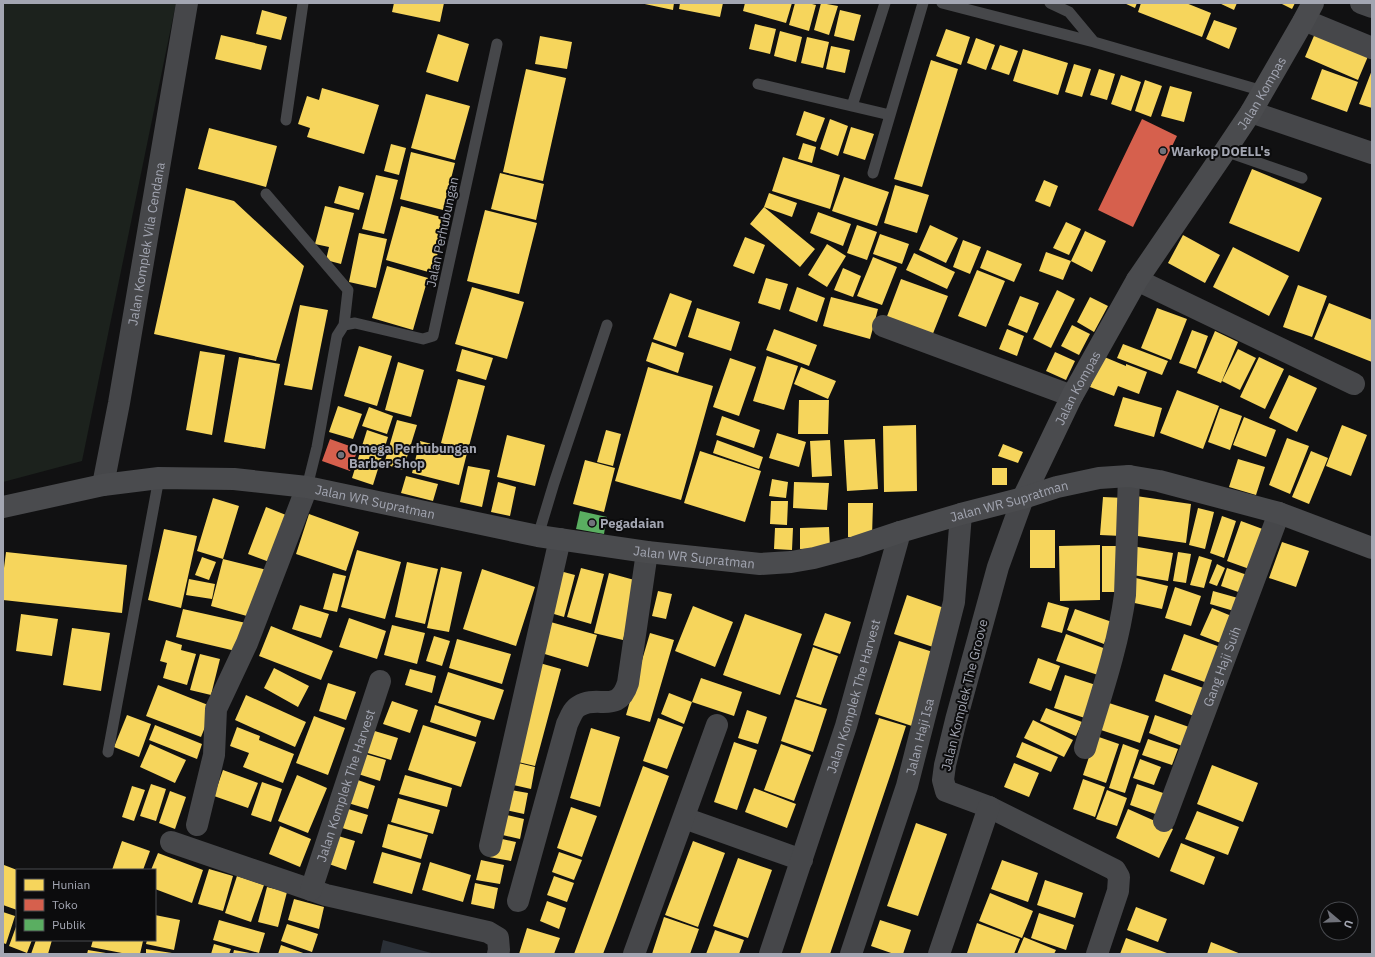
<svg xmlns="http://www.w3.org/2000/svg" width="1375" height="957" font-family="'IBM Plex Sans',sans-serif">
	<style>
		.green { fill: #1c221d }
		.water { fill: #2a2f36 }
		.homes { fill: #f6d55c }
		.shops { fill: #d6604d }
		.public { fill: #5aae61 }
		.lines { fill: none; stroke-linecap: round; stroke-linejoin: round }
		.lane { stroke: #46474a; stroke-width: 11 }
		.street { stroke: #46474a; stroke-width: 22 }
		.secondary { stroke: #4a4b4e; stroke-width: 22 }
		.poi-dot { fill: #70727a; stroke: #0c0c0d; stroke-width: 1.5 }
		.labels { text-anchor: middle; stroke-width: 4; stroke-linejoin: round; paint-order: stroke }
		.street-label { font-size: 13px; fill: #a3a6b2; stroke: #0c0c0d }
		.poi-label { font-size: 13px; font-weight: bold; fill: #a3a6b2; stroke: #0c0c0d; text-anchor: start }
	</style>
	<rect width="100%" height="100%" fill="#111112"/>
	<path class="green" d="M3 3H176L82 461 3 482Z"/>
	<path class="water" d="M383 940 435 954H380Z"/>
	<path class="homes" d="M394 3H444L440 22 392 12Z
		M640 3H674L673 10Z
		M680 3H723L720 17 679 9Z
		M745 3H792L786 23 743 11Z
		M795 3H808L816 5 809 31 789 25Z
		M821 3 838 6 829 35 814 30Z
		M1124 3H1137L1135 8Z
		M1141 3H1186L1211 13 1202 37 1138 12Z
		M1219 3H1237L1234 10Z
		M1280 3H1295L1292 9Z
		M262 10 287 17 281 40 256 34Z
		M840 10 861 15 854 41 834 36Z
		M1214 20 1237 28 1229 49 1206 39Z
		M755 24 776 29 770 54 749 49Z
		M946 29 970 37 961 65 936 56Z
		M780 31 802 37 796 62 774 56Z
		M1316 31 1369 54 1358 80 1305 57Z
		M438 34 469 44 458 82 426 72Z
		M221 35 267 46 261 70 215 59Z
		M540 36 572 42 567 69 535 64Z
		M807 37 829 42 823 68 801 63Z
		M976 38 995 45 986 70 967 63Z
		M1000 45 1018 51 1009 75 991 69Z
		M831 46 850 50 845 73 826 69Z
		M1023 49 1068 63 1058 95 1013 81Z
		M931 60 958 69 922 187 894 179Z
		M1074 64 1091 69 1082 97 1065 92Z
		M526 69 566 78 543 181 503 172Z
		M1099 69 1115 74 1107 100 1090 95Z
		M1322 69 1358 82 1347 112 1311 99Z
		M1372 70V108L1359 104Z
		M1121 75 1141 82 1131 111 1111 104Z
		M1145 80 1162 86 1151 117 1135 111Z
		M1170 86 1192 92 1184 122 1161 116Z
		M322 88 379 105 364 154 307 137 310 128 298 124 307 96 319 100Z
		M426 94 470 106 455 160 411 148Z
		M804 111 825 118 816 142 796 135Z
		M830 119 848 126 838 156 820 149Z
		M851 127 874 134 865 160 843 153Z
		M209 128 277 146 266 187 198 169Z
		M803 143 816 147 812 163 798 159Z
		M391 144 406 148 399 175 384 171Z
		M411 152 455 163 443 210 400 199Z
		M783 157 840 175 830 209 772 191Z
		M1252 169 1322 198 1299 252 1229 223Z
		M500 173 544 184 536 220 491 209Z
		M376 175 398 180 384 234 362 229Z
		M844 177 889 192 877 226 832 211Z
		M1044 180 1058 186 1050 207 1035 201Z
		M895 185 929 195 917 233 884 223Z
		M339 186 364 193 359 210 334 203Z
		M186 188 234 201 304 266 276 361 154 334Z
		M769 193 797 203 792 217 764 207Z
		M325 206 354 213 341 264 326 260 329 247 315 244Z
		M401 206 448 219 432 273 386 260Z
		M764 207 815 249 800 267 750 224Z
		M485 210 537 223 519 294 467 281Z
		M818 212 851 224 843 246 810 233Z
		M1066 222 1081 229 1069 255 1053 248Z
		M857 225 877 232 867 260 847 253Z
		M930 225 958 238 946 263 919 250Z
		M1085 231 1106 241 1092 272 1071 261Z
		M359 233 387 239 376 288 349 282Z
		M880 234 909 244 902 264 873 254Z
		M1183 235 1220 255 1205 283 1168 263Z
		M745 237 765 245 754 274 733 266Z
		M963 240 981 247 970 274 953 267Z
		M827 244 846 256 827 287 808 275Z
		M1233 247 1289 276 1269 316 1213 287Z
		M987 250 1022 264 1014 282 980 268Z
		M1046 252 1071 261 1063 280 1039 271Z
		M914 253 955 272 947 289 906 270Z
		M873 257 897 267 882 305 857 296Z
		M387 266 428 278 413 330 372 318Z
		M843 268 861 276 853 297 834 290Z
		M977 270 1005 281 986 327 958 316Z
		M766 278 788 284 780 310 758 303Z
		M901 279 948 296 932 336 886 319Z
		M1298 285 1327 296 1312 337 1283 327Z
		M472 287 524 302 507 359 455 344Z
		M797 287 825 298 817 322 789 311Z
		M1057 290 1075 299 1051 348 1033 339Z
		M670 293 692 301 676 347 653 339Z
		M1020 296 1039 303 1027 333 1008 325Z
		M831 297 878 309 870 339 823 326Z
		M1090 297 1108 306 1094 332 1077 322Z
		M1329 303 1372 320V362L1314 339Z
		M300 305 328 310 312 390 284 385Z
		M697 308 740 322 731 351 688 337Z
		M1157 308 1187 319 1171 360 1141 348Z
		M1072 325 1090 334 1079 355 1061 346Z
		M774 329 817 345 809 366 766 350Z
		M1007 329 1024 336 1017 356 999 349Z
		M1192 330 1208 336 1196 369 1179 363Z
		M1215 331 1238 342 1221 383 1197 373Z
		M652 342 684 353 678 373 646 361Z
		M1123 344 1168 361 1162 375 1117 358Z
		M359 346 392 356 377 406 344 396Z
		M462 349 493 358 486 380 456 371Z
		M1238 349 1256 358 1240 390 1222 381Z
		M200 351 225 355 212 435 186 430Z
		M1055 352 1075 361 1066 380 1046 371Z
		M767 356 798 366 784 410 753 401Z
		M1102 356 1126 366V364L1147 372 1139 394 1118 386 1114 396 1090 387Z
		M239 357 280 364 265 449 224 442Z
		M1259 357 1284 369 1265 409 1240 397Z
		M730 358 756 367 739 416 713 407Z
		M398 362 424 370 411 417 385 410Z
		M648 367 713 386 681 500 615 481Z
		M801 367 836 381 828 399 794 384Z
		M1289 375 1317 388 1297 432 1269 418Z
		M458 379 485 386 468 450 441 443Z
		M1177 390 1219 406 1203 449 1160 433Z
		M1123 397 1162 408 1154 437 1114 426Z
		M799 400H829L828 434H798Z
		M338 406 362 414 353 439 329 432Z
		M369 407 393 416 387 434 362 426Z
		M1220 408 1242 416 1230 450 1208 442Z
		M722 416 760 430 754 448 716 435Z
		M1244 417 1276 430 1266 457 1233 445Z
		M397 420 417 425 403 470 384 464Z
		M916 425 917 491 884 492 883 426Z
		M1342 425 1367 435 1351 476 1326 466Z
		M367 430 388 437 373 485 352 478Z
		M606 430 621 434 613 466 597 462Z
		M777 433 806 442 799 467 769 458Z
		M507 435 545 445 535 486 497 477Z
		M1287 438 1309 446 1290 494 1269 485Z
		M875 439 878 489 847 491 844 440Z
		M717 440 763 457 759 469 713 453Z
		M830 440 832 476 812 477 810 441Z
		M420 441 467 453 459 485 412 473Z
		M1003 444 1023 452 1018 463 998 456Z
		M700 451 761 471 745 522 684 503Z
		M1311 451 1328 458 1309 504 1292 497Z
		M1238 459 1265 467 1256 495 1229 487Z
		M585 460 615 468 604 512 573 504Z
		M468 466 490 470 482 507 460 502Z
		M992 468H1007V485H992Z
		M406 476 438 484 433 501 401 493Z
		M772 479 788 482 786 498 769 496Z
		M498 482 516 487 510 516 491 512Z
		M794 482 829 483 827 510 793 508Z
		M1136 496 1191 504 1186 543 1131 535Z
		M1103 497 1125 498 1122 536 1100 535Z
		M213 498 239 506 223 559 197 551Z
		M771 501H788L787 525 770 524Z
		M848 503H873L872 537H848Z
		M266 507 291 517 272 563 248 554Z
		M1198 508 1214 512 1205 549 1189 545Z
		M309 514 359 532 346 571 296 554Z
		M1222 516 1236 521 1224 558 1210 553Z
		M1241 521 1268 531 1255 571 1227 561Z
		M829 527 830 548 800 549V528Z
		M775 528H793L792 550 774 549Z
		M164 529 197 536 181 608 148 600Z
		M1030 530H1055V568H1030Z
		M1282 542 1309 551 1296 587 1269 578Z
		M1100 545V600L1060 601 1059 546Z
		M1102 546H1122V592H1102Z
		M1132 546 1173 553 1168 581 1127 574Z
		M357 550 401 562 385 619 341 607Z
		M6 552 127 565 122 613 3 600V576Z
		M1178 552 1191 554 1186 583 1173 581Z
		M1199 556 1212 560 1204 588 1190 585Z
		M202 557 216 562 209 580 195 575Z
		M223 559 267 570 254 618 211 606Z
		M407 562 438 569 425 624 395 617Z
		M1217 564 1225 568 1217 586 1209 583Z
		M441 567 462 572 449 632 427 628Z
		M581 568 604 574 591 624 567 617Z
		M1227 568 1253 577 1247 595 1221 586Z
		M482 569 535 587 516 646 463 629Z
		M556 570 575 575 564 617 544 611Z
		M333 573 346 576 337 612 323 609Z
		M609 573 638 581 623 640 594 633Z
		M1136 578 1168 586 1162 609 1130 602Z
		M189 579 215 584 212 599 186 595Z
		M1175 587 1201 596 1191 626 1165 618Z
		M658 591 672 594 666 619 652 616Z
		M1213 591 1238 598 1234 611 1210 604Z
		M907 595 950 610 936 648 894 634Z
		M1048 602 1069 608 1062 633 1041 627Z
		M300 605 329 614 321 638 292 629Z
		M693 606 733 622 715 667 675 651Z
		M1212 608 1234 617 1223 644 1200 635Z
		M183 609 246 623 240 652 176 637Z
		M1075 609 1112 622 1104 644 1067 630Z
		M825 613 851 622 840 654 813 645Z
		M21 614 58 619 52 656 16 651Z
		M745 614 802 634 780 695 723 675Z
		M349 618 386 631 377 659 339 647Z
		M547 621 597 635 588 667 538 652Z
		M392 625 425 633 417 664 384 655Z
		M271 626 333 651 321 680 259 656Z
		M72 628 110 633 101 691 63 685Z
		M650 633 674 640 650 722 626 715Z
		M1066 634 1106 649 1098 675 1056 661Z
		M1184 634 1226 649 1213 685 1171 670Z
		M434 636 450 641 442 666 426 661Z
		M457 639 511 654 502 684 449 668Z
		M166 640 182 645 181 650 196 654 187 685 163 678 167 663 160 661Z
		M899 641 936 653 912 726 875 714Z
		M813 647 838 656 821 705 796 697Z
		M200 654 220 659 211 695 190 690Z
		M1038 658 1060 666 1051 691 1029 683Z
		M536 662 561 669 535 766 510 760Z
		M274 668 309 686 298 707 264 688Z
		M410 669 436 676 432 693 405 685Z
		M448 672 504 690 494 720 438 703Z
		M1164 674 1209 690 1199 718 1155 701Z
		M1065 675 1099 686 1088 719 1054 708Z
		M701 678 742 692 734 716 692 702Z
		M328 683 356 692 346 720 319 711Z
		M158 685 213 707 201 737 146 716Z
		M669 693 692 702 684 724 661 714Z
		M246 695 306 722 295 747 235 720Z
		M795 699 827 709 813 752 781 741Z
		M392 701 418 710 410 733 383 724Z
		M1109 703 1149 716 1140 743 1101 730Z
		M435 705 481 721 476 737 430 722Z
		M1046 708 1082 722 1076 736 1040 721Z
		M747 710 767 717 758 744 738 738Z
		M127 715 151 724 139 757 114 747Z
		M1155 715 1189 727 1182 746 1149 733Z
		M314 716 345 728 328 775 296 763Z
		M658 718 683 727 667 769 643 761Z
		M879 718 906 726 893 767 830 954H800Z
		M1033 720 1073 740 1064 757 1024 738Z
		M155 725 202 744 197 759 149 740Z
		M423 725 476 742 461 787 408 770Z
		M237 727 260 736 259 740 294 754 283 783 243 767 249 753 230 746Z
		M591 728 620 737 600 807 570 798Z
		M368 729 398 738 391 760 361 751Z
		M1096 736 1119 744 1106 783 1083 775Z
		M1148 739 1178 749 1172 765 1142 755Z
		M734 742 757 750 737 810 714 802Z
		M1022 742 1058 757 1051 772 1016 757Z
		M150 744 186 760 175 783 140 767Z
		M781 744 811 755 794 801 764 790Z
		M1123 744 1139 750 1125 793 1109 788Z
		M362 753 386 760 380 781 355 773Z
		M1140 759 1161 767 1154 785 1133 778Z
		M510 761 535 767 531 789 505 783Z
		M1014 763 1039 773 1029 797 1004 787Z
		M1212 765 1258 783 1243 822 1197 804Z
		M643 766 669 776 616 920 603 954H574Z
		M223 770 258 783 248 808 214 796Z
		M297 775 327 788 308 833 278 821Z
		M405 775 452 788 447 807 399 794Z
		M355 779 375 786 368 809 348 803Z
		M1083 779 1105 787 1095 817 1073 809Z
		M262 782 282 789 271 822 251 815Z
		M151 784 166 789 156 821 140 816Z
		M1137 784 1169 795 1161 816 1130 805Z
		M132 786 145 790 134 821 122 817Z
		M754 788 796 804 787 828 745 812Z
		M505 789 528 793 524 814 501 809Z
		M1107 790 1127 798 1117 826 1096 819Z
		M170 791 186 797 175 829 159 823Z
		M398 798 440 810 433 834 391 822Z
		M571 807 597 816 582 857 557 848Z
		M345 808 368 815 362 834 339 827Z
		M1128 809 1173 829 1159 858 1116 838Z
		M1197 811 1239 827 1228 855 1185 839Z
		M498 813 524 819 520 839 494 833Z
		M916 823 947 834 918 916 887 906Z
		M388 824 428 835 421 859 382 847Z
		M280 826 311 839 300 867 269 854Z
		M335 835 355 841 346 870 326 863Z
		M493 837 516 842 511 861 489 857Z
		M122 841 150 851 143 870H112Z
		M693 841 725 853 698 927 665 915Z
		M1181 843 1215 857 1204 885 1170 871Z
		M382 852 421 863 412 894 373 883Z
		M559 852 582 860 574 880 552 872Z
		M158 853 203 870 192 903 155 889V870H151Z
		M738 858 772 870 748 938 713 926Z
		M481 860 504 865 500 884 476 880Z
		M1002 860 1038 873 1028 902 991 889Z
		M430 862 471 875 463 902 422 890Z
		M4 865 17 870V910L3 905Z
		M209 869 233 876 223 911 198 904Z
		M237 876 264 885 251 922 225 913Z
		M554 876 574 883 567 902 547 895Z
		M1045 880 1083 893 1075 918 1037 905Z
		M475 883 498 888 494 909 471 904Z
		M267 887 287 892 278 927 258 922Z
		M990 893 1033 911 1022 938 979 921Z
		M294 899 324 907 319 929 288 920Z
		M547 901 566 908 559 929 540 921Z
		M1136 907 1167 919 1158 942 1127 930Z
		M3 912 15 916 6 944 3 943Z
		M1039 913 1074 925 1066 950 1031 938Z
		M155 915 180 920 174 950 146 944 147 940H155Z
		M664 917 699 929 690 954H652Z
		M219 920 265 933 259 953 213 940Z
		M880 920 911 930 903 954H894L871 946Z
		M977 923 1020 939 1014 954H970L967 953Z
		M17 924V940H32L27 953 9 946Z
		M287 924 318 934 312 952 281 941Z
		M527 928 560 938 554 954H519Z
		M715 930 744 940 739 954H706Z
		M1024 937 1056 950 1054 954H1017Z
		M1126 938 1167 953V954H1120Z
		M36 940H52L48 954H31Z
		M93 940H139L143 941 140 954H127L91 947Z
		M1211 942 1241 954H1207Z
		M214 944 231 949 229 954H211Z
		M281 945 306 954H278Z
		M146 949 172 953V954H146Z
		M88 950 106 953V954H87Z
		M234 950 250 953V954H233Z"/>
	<path class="shops" d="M1142 119 1177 136 1133 227 1098 210Z
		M330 439 358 449 350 471 322 461Z"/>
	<path class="public" d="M580 511 607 517 604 534 576 529Z"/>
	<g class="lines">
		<path class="lane" d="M942 3 1094 42 1263 91
			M1050 3 1069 12 1094 42
			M758 84 890 115
			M852 106 885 3
			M286 120 303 3
			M1225 151 1302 178
			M873 173 923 3
			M266 194 348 290 344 325 337 336 317 447 307 487
			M344 325 355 323 423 339 433 336 497 44
			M538 536 554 483 607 325
			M108 752 159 478"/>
		<g class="street">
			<path d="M1361 3 1372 7"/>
			<path d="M1304 20 1372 48"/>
			<path d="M1251 112 1372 153"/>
			<path d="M1137 280 1354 384"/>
			<path d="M883 326 1072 396"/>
			<path id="s1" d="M103 485 119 403 187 3"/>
			<path d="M1023 498 998 567 956 720 945 765 943 780 946 791 989 807 1115 870 1119 877 1118 891 1097 954"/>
			<path d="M1085 748C1100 698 1118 647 1125 595L1129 476"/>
			<path d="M684 818 802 860"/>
			<path id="s2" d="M1164 821 1279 513"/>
			<path d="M197 825 214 755 216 709 247 643 307 487"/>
			<path d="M171 842 326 895 488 932 498 938 499 950 498 954"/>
			<path d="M490 846 560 539"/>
			<path id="s3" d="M311 890 380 681"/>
			<path d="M518 901 567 724C570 718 573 709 579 706 598 694 618 715 628 683L647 552"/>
			<path d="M634 954 717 725"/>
			<path id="s4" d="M770 954 846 726 900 532"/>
			<path id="s5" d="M851 954 907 786 954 602 961 514"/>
			<path d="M939 954 989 807"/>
		</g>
		<g class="secondary">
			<path id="s6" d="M1023 498 1072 396 1137 280 1225 151 1251 112 1304 20 1313 3"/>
			<path id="s7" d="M3 507 103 485 159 478 234 479 307 487 538 536 647 552 760 564 791 562 814 558 855 547 900 532 961 514 1023 498 1057 487 1099 478 1129 476 1159 481 1279 513 1372 548"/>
		</g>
	</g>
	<g class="poi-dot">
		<circle cx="1163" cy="151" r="4"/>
		<circle cx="341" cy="455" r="4"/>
		<circle cx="592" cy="523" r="4"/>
	</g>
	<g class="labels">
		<g class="street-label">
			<text dy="5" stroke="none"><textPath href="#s6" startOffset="471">Jalan Kompas</textPath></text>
			<text transform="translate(442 232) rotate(-78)" y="5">Jalan Perhubungan</text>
			<text dy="5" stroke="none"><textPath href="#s1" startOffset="245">Jalan Komplek Vila Cendana</textPath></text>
			<text dy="5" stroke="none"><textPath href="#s6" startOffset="123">Jalan Kompas</textPath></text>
			<text dy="5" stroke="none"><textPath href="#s7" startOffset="1025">Jalan WR Supratman</textPath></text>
			<text dy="5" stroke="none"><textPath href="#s7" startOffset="377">Jalan WR Supratman</textPath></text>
			<text dy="5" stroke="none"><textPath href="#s7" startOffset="701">Jalan WR Supratman</textPath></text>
			<text dy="5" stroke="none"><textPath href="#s2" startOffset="165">Gang Haji Suih</textPath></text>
			<text transform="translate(964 695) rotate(-76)" y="5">Jalan Komplek The Groove</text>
			<text dy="5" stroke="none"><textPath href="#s4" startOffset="271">Jalan Komplek The Harvest</textPath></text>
			<text dy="5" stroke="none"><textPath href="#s5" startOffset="228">Jalan Haji Isa</textPath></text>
			<text dy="5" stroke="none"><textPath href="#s3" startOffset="110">Jalan Komplek The Harvest</textPath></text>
		</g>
		<g class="poi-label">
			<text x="1171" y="156">Warkop DOELL's</text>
			<text x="349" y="453">Omega Perhubungan<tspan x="349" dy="15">Barber Shop</tspan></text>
			<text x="600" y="528">Pegadaian</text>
		</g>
	</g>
	<rect width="1375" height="957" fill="none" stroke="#a3a6b2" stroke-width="8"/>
	<rect x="16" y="869" width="140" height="72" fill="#0c0c0d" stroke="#484a4f"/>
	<rect x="24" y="879" width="20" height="12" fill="#f6d55c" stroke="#484a4f"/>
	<text x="52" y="889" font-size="12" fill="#a3a6b2">Hunian</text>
	<rect x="24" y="899" width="20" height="12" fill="#d6604d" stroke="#484a4f"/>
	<text x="52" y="909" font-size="12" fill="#a3a6b2">Toko</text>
	<rect x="24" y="919" width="20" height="12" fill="#5aae61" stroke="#484a4f"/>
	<text x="52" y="929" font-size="12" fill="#a3a6b2">Publik</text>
	<g transform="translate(1339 921) rotate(109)"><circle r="19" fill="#0c0c0d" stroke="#484a4f"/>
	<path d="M0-3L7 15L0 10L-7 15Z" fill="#70727a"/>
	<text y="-6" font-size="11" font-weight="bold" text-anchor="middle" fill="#a3a6b2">U</text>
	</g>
</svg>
